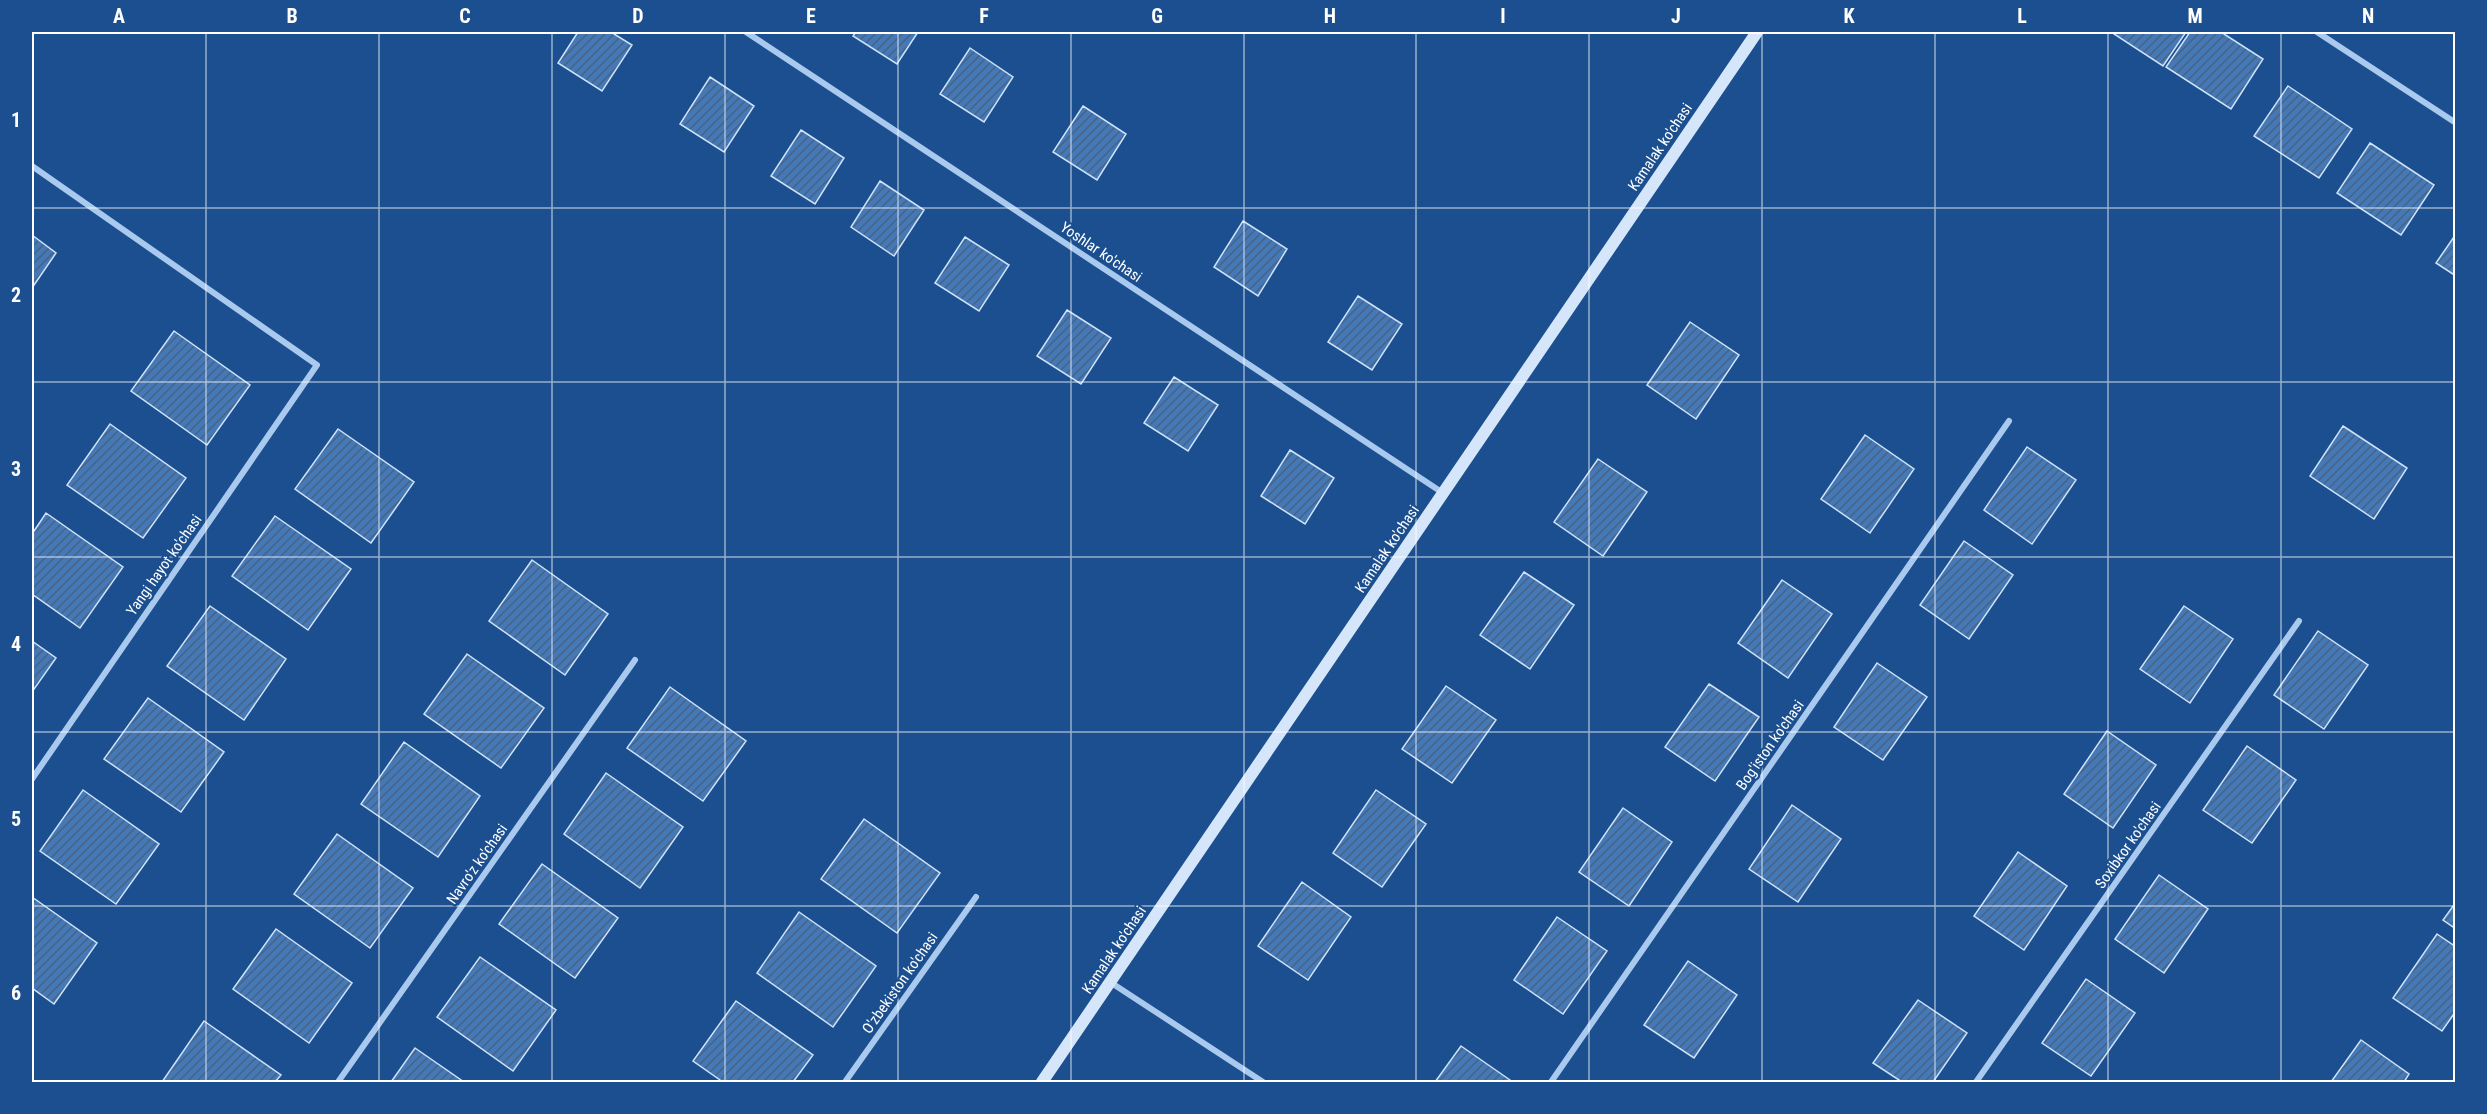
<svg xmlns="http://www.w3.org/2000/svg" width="2487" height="1114" font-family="'Roboto Condensed',sans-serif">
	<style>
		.building { fill: url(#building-hatch); stroke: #cfe3fa; stroke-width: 1.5 }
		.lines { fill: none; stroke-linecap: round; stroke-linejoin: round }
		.street { stroke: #a9c9ee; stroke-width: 6 }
		.secondary { stroke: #d6e6fa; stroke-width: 12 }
		.grid { fill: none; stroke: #fff; stroke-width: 1.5; stroke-opacity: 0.55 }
		.labels { text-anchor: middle; stroke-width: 4.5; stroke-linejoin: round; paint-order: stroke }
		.street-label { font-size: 15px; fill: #fff; stroke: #1b4f8f }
		.neatline { fill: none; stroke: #fff; stroke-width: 2 }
		.grid-label { font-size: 20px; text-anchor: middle; font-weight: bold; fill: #fff }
	</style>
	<defs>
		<pattern id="building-hatch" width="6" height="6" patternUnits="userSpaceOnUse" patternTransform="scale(1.5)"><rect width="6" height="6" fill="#4478b7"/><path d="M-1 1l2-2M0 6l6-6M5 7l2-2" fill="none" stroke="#486282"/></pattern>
	</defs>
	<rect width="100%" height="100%" fill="#1b4f8f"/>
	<path class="building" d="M578 32H611L632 45 602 91 558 63Z
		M856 32H918L897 64 853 36Z
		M2111 32H2186L2163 66Z
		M2190 32H2221L2263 59 2231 109 2166 67Z
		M970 48 1013 77 984 122 940 94Z
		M710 77 754 106 724 152 680 124Z
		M2288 86 2352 129 2319 178 2254 136Z
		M1083 106 1126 134 1097 180 1053 152Z
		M801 130 844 158 815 204 771 176Z
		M2370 143 2434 185 2401 235 2337 193Z
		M880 181 924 210 894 256 851 227Z
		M1243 221 1287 249 1258 296 1214 267Z
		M2456 234V276L2436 263Z
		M32 235 56 253 32 288Z
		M965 237 1009 265 979 311 935 283Z
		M1358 296 1402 324 1372 370 1328 342Z
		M1067 310 1111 338 1081 384 1037 356Z
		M1690 322 1739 355 1696 419 1647 385Z
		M174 331 250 385 207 445 131 391Z
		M1174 377 1218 405 1188 451 1144 423Z
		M110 424 186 478 143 538 67 485Z
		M2343 426 2407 468 2374 519 2310 476Z
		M338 429 414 482 371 543 295 489Z
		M1865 435 1914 469 1870 533 1821 499Z
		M2027 447 2076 480 2032 544 1984 510Z
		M1290 450 1334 478 1305 524 1261 496Z
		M1598 459 1647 492 1603 556 1554 522Z
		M46 513 123 567 80 628 32 594V534Z
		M275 516 351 569 308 630 232 576Z
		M1964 541 2013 575 1969 639 1920 605Z
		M532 560 608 614 565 675 489 621Z
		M1524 572 1574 605 1530 669 1480 635Z
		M1782 580 1832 614 1788 678 1738 643Z
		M210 606 286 659 244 720 167 666Z
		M2184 606 2233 639 2190 703 2140 669Z
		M2318 631 2368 665 2324 729 2274 695Z
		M32 641 56 658 32 692Z
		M467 654 544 708 501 768 424 714Z
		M1877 663 1927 697 1883 760 1834 727Z
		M1709 684 1759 717 1715 781 1665 747Z
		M1446 686 1496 720 1452 783 1402 749Z
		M670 687 746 741 703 801 627 748Z
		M148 698 224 752 181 812 104 759Z
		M2107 731 2156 765 2113 828 2064 794Z
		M404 742 480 796 438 857 361 804Z
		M2247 746 2296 780 2252 843 2203 810Z
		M606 773 683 827 640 888 564 834Z
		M83 790 159 844 116 904 40 851Z
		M1376 790 1426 824 1382 887 1333 853Z
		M1792 805 1841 839 1798 902 1749 869Z
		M1623 808 1672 842 1629 906 1579 872Z
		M864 819 940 873 897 933 821 879Z
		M337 834 413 888 370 948 294 894Z
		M2018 852 2067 886 2024 950 1974 916Z
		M542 864 618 918 575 978 499 924Z
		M2159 875 2208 909 2164 973 2115 939Z
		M1302 882 1351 917 1308 980 1258 946Z
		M32 897 97 943 54 1004 32 988Z
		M2456 902V929L2443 920Z
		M799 912 876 966 833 1027 757 973Z
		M1557 917 1607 951 1563 1014 1514 980Z
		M276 929 352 983 309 1043 233 989Z
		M2437 934 2456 947V1011L2442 1031 2393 998Z
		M480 957 556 1010 513 1071 437 1017Z
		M1688 961 1737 995 1694 1058 1644 1025Z
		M2086 979 2135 1013 2091 1076 2042 1043Z
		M1918 1000 1967 1033 1933 1082H1902L1873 1063Z
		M736 1001 813 1055 793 1082H723L693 1061Z
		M204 1021 281 1075 275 1082H162Z
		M2361 1040 2409 1074 2404 1082H2331Z
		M1461 1046 1510 1080 1508 1082H1435Z
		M415 1048 464 1082H391Z"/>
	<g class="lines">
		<path class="street" d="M746 32 1443 493
			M2317 32 2456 123
			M32 166 317 365 32 779
			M1110 982 1263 1082
			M338 1082 635 660
			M845 1082 976 897
			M1551 1082 2009 421
			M1976 1082 2299 621"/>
		<path class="secondary" d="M1042 1082 1757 32"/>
	</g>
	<path class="grid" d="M206 32V1082M379 32V1082M552 32V1082M725 32V1082M898 32V1082M1071 32V1082M1244 32V1082M1416 32V1082M1589 32V1082M1762 32V1082M1935 32V1082M2108 32V1082M2281 32V1082M32 208H2456M32 382H2456M32 557H2456M32 732H2456M32 906H2456"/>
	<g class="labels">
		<g class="street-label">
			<text transform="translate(1660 147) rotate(-56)" y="5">Kamalak ko'chasi</text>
			<text transform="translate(1101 252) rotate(34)" y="5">Yoshlar ko'chasi</text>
			<text transform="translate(1387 549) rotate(-56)" y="5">Kamalak ko'chasi</text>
			<text transform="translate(164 565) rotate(-55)" y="5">Yangi hayot ko'chasi</text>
			<text transform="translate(1770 745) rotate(-55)" y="5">Bog'iston ko'chasi</text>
			<text transform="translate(2128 845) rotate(-55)" y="5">Soxibkor ko'chasi</text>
			<text transform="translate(477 864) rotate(-55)" y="5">Navro'z ko'chasi</text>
			<text transform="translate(1114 950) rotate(-56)" y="5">Kamalak ko'chasi</text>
			<text transform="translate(900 983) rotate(-55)" y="5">O'zbekiston ko'chasi</text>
		</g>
	</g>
	<rect width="2487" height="1114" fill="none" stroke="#1b4f8f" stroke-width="66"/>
	<rect x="33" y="33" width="2421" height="1048" class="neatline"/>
	<g class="grid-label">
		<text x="119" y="23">A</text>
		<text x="292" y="23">B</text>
		<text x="465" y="23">C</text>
		<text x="638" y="23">D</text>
		<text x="811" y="23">E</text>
		<text x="984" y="23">F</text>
		<text x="1157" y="23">G</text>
		<text x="1330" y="23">H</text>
		<text x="1503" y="23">I</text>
		<text x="1676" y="23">J</text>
		<text x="1849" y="23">K</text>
		<text x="2022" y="23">L</text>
		<text x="2195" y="23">M</text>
		<text x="2368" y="23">N</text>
		<text x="16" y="127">1</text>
		<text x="16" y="302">2</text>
		<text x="16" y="476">3</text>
		<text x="16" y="651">4</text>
		<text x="16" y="826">5</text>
		<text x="16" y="1000">6</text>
	</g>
</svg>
